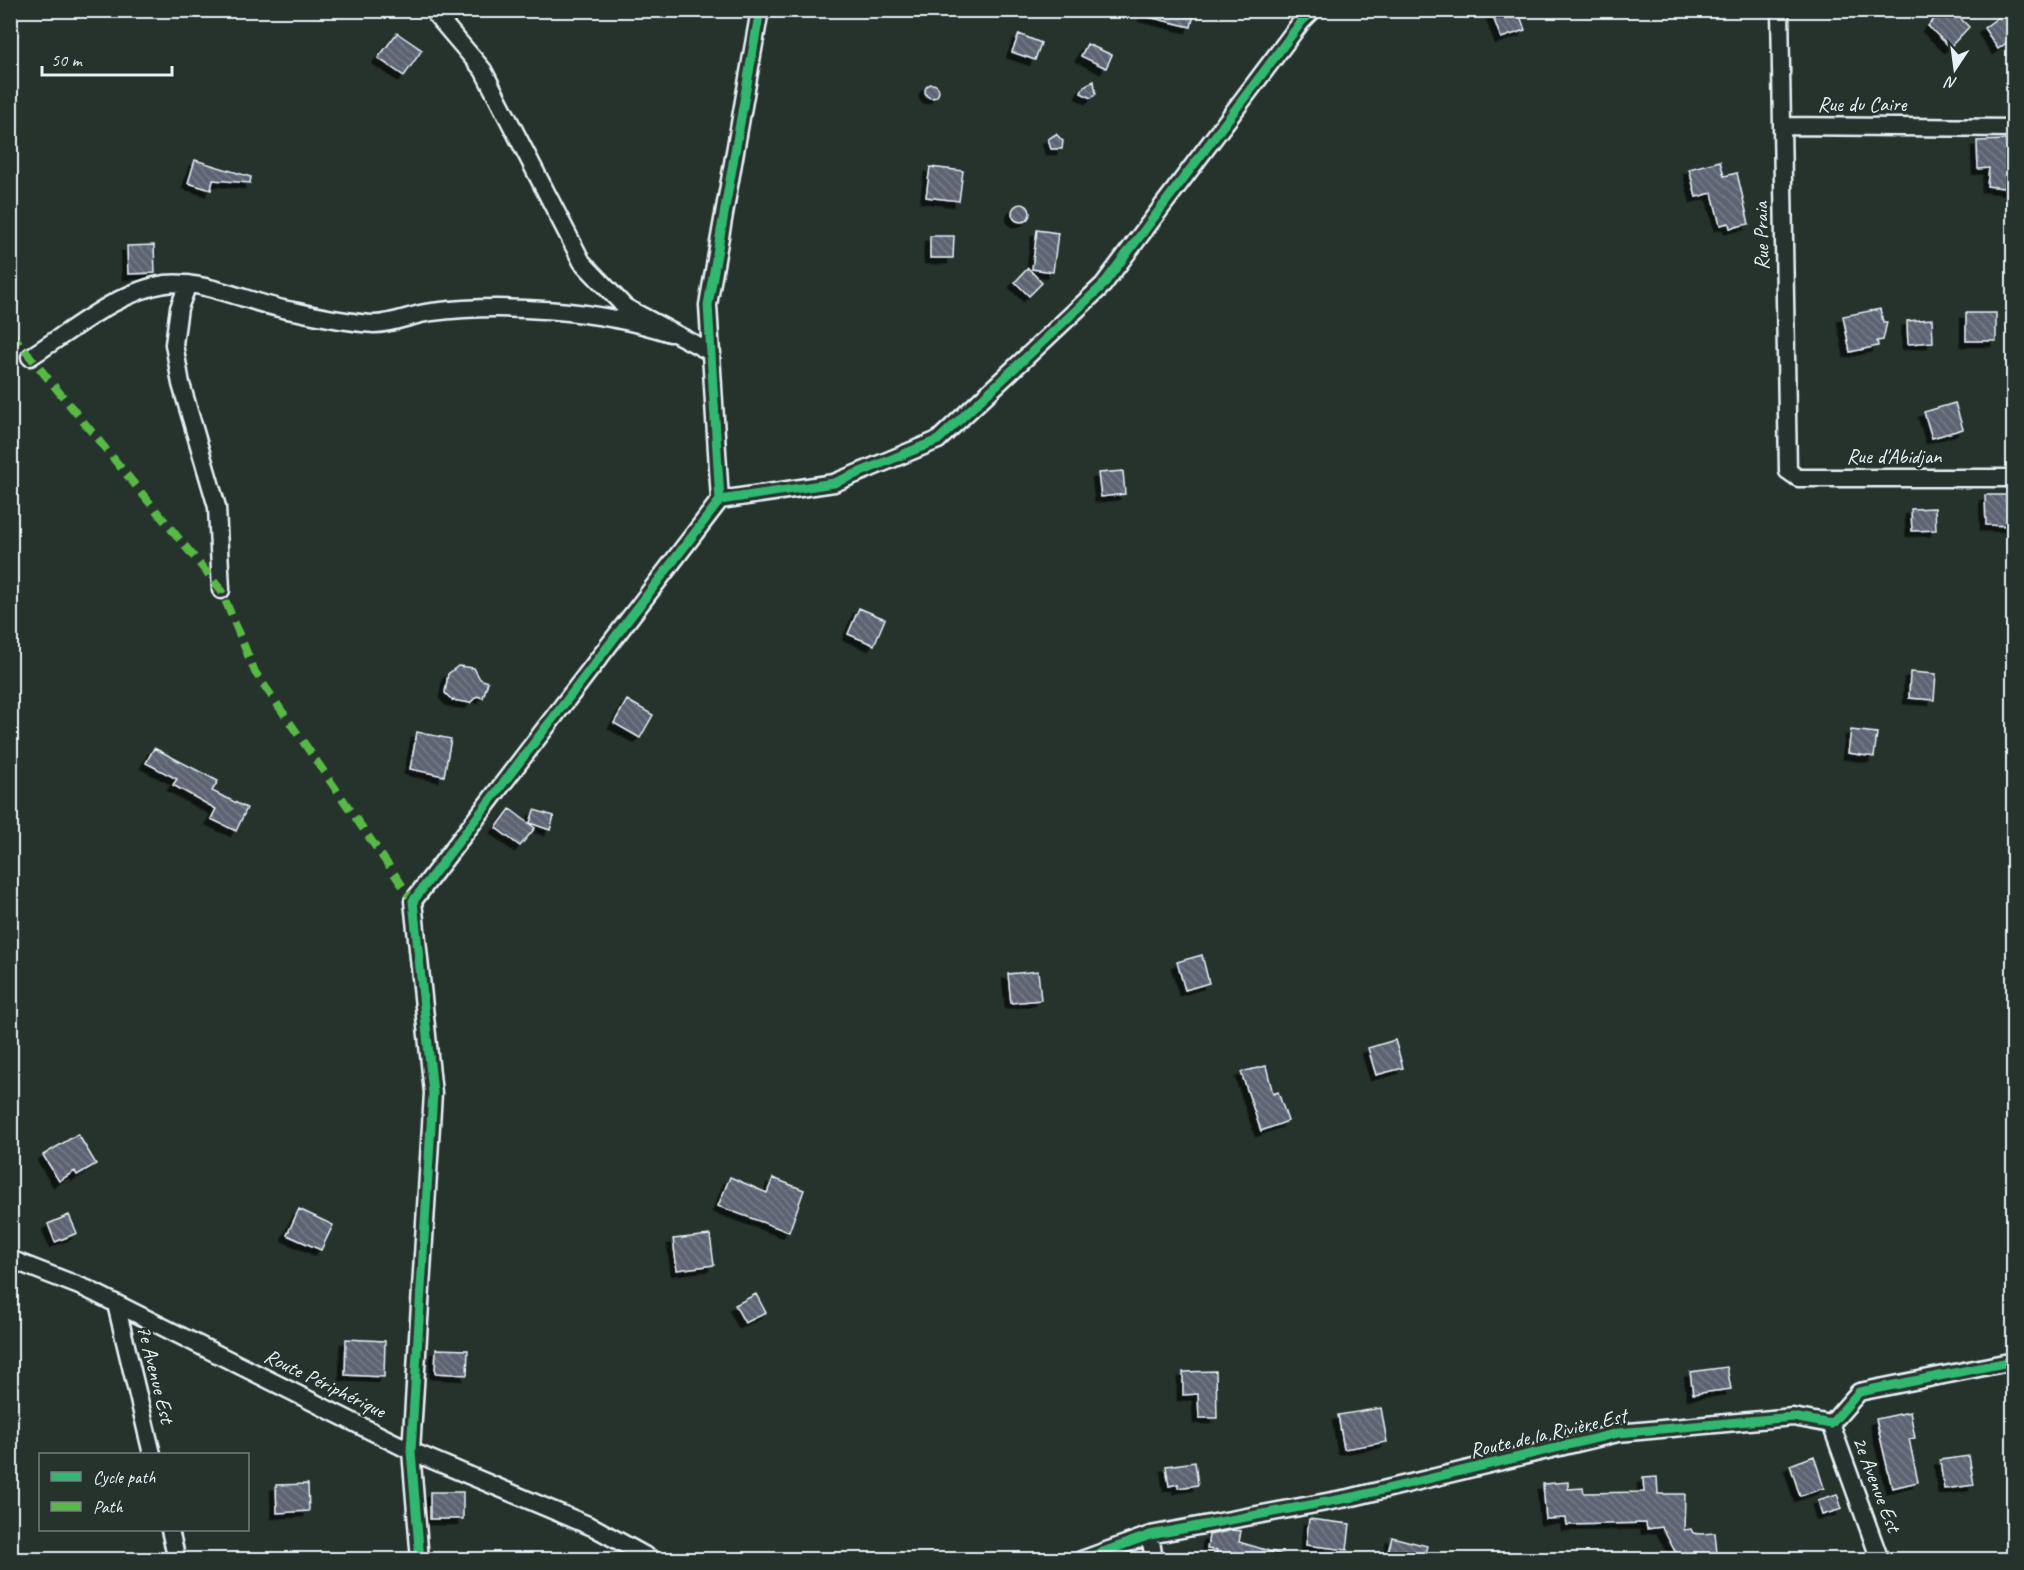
<svg xmlns="http://www.w3.org/2000/svg" width="2024" height="1570" font-family="Caveat,sans-serif">
	<style>
		.building { fill: url(#building-back-hatch); stroke: #e8f1f8; stroke-width: 1.5; filter: url(#shadow) }
		.lines { fill: none; stroke-linecap: round; stroke-linejoin: round }
		.street-casing { stroke: #e8f1f8; stroke-width: 21 }
		.street { stroke: #26332d; stroke-width: 16 }
		.quiet { stroke: #58b947; stroke-width: 8; stroke-dasharray: 15 8; stroke-linecap: butt }
		.cycleway-casing { stroke: #26332d; stroke-width: 13 }
		.cycleway { stroke: #33b770; stroke-width: 9 }
		.labels { text-anchor: middle; stroke-width: 5; stroke-linejoin: round; paint-order: stroke }
		.street-label { font-size: 21px; fill: #e8f1f8; stroke: #26332d }
	</style>
	<defs>
		<pattern id="building-back-hatch" width="6" height="6" patternUnits="userSpaceOnUse" patternTransform="scale(1.5)"><rect width="6" height="6" fill="#5d6472"/><path d="M-1 5l2 2M0 0l6 6M5-1l2 2" fill="none" stroke="#747b87"/></pattern>
		<filter id="shadow"><feDropShadow dx="-5.5" dy="5.5" stdDeviation="0" flood-color="#0009"/></filter>
	</defs>
	<rect width="100%" height="100%" fill="#26332d"/>
	<filter id="ink" filterUnits="userSpaceOnUse"><feTurbulence type="fractalNoise" baseFrequency=".0167" numOctaves="2"/><feDisplacementMap in="SourceGraphic" scale="12" xChannelSelector="R" yChannelSelector="G"/><feConvolveMatrix kernelMatrix="1 2 1 2 8 2 1 2 1" color-interpolation-filters="sRGB"/></filter>
	<g filter="url(#ink)">
		<path class="building" d="M1145 10H1195L1191 27 1144 16Z
			M1502 10H1518L1525 30 1501 38 1492 14Z
			M1943 10H1952L1969 27 1950 47 1928 26Z
			M2004 13 2013 26V38L1998 49 1984 28Z
			M397 33 422 50 404 76 378 58Z
			M1019 34 1041 43 1035 60 1012 52Z
			M1087 44 1112 55 1106 68 1081 56Z
			M1094 81 1096 94 1091 98 1081 93 1084 86Z
			M925 91a7 7 0 1 1 14 0a7 7 0 1 1-14 0Z
			M1056 134 1063 141 1062 149H1051L1048 139Z
			M2007 140 2009 173H2013V189L1987 186 1989 168 1978 169 1977 141Z
			M195 160 251 177 250 183 213 180 211 190 188 183Z
			M1720 161 1724 176 1737 173 1749 224 1730 228 1729 223 1720 225 1712 193 1696 197 1689 169Z
			M930 167 963 171 959 201 926 197Z
			M1012 213a9 9 0 1 1 18 0a9 9 0 1 1-18 0Z
			M1037 230 1058 233 1053 272 1032 269Z
			M930 236H954L953 258H930Z
			M154 245 155 273 128 274 127 246Z
			M1028 268 1042 283 1029 296 1015 282Z
			M1880 309 1883 322H1887L1883 340 1877 341 1878 346 1850 352 1843 316Z
			M1966 313H1996V341H1966Z
			M1932 319 1933 342 1908 344 1907 321Z
			M1955 403 1963 429 1932 438 1924 412Z
			M1123 471 1125 494 1101 497 1098 473Z
			M1985 495H2006V502H2013V526L1986 525Z
			M1935 508 1936 530 1912 531 1911 509Z
			M859 608 885 619 874 645 848 634Z
			M458 666 474 668 480 679 488 682 483 698 477 696 470 703 452 700 445 693 448 674Z
			M1910 672 1936 674 1934 700 1909 698Z
			M627 700 653 715 640 738 614 723Z
			M1851 730 1877 733 1874 757 1848 753Z
			M417 732 451 739 444 776 410 769Z
			M154 748 218 781 212 791 247 808 236 831 211 819 216 809 173 785 177 779 146 763Z
			M510 809 535 828 520 846 496 828Z
			M534 810 554 816 550 830 530 823Z
			M1202 955 1209 983 1185 990 1177 962Z
			M1038 971 1041 1000 1011 1003 1008 974Z
			M1395 1040 1403 1068 1376 1075 1368 1048Z
			M1266 1066 1273 1094 1278 1092 1288 1121 1261 1131 1241 1072Z
			M78 1134 96 1164 77 1175 75 1171 59 1181 43 1155Z
			M730 1177 767 1193 773 1178 804 1190 789 1232 718 1206Z
			M299 1209 333 1225 321 1250 287 1235Z
			M69 1215 77 1233 55 1242 48 1224Z
			M710 1235 714 1265 677 1270 673 1239Z
			M756 1294 766 1313 745 1323 735 1305Z
			M346 1339 385 1341 384 1377 345 1375Z
			M436 1349 468 1350 467 1375 435 1373Z
			M1727 1367 1731 1389 1693 1394 1690 1372Z
			M1216 1371 1217 1418H1199L1198 1394 1183 1395V1372Z
			M1381 1408 1387 1442 1344 1449 1338 1415Z
			M1910 1412 1915 1438 1909 1439 1918 1482 1892 1488 1876 1419Z
			M1814 1456 1824 1488 1800 1496 1790 1465Z
			M1969 1456 1974 1485 1944 1489 1940 1460Z
			M1195 1462 1198 1485 1178 1488V1484L1169 1486 1166 1466Z
			M1657 1477 1658 1494H1685L1684 1530 1691 1529 1693 1533 1701 1534 1715 1533 1717 1553 1678 1557 1662 1527 1647 1529 1646 1523 1567 1525 1566 1518 1546 1519 1543 1484 1568 1482V1489L1583 1488 1584 1493 1644 1492 1643 1478Z
			M308 1484 309 1511 277 1513 276 1485Z
			M430 1492H463V1519H430Z
			M1837 1494 1842 1509 1822 1515 1818 1500Z
			M1309 1519 1350 1524 1347 1550 1306 1545Z
			M1233 1530 1241 1531 1239 1542 1286 1556V1560H1214L1217 1550 1207 1549 1209 1535Z
			M1392 1537 1427 1546 1423 1560H1386Z"/>
		<g class="lines">
			<g class="street-casing">
				<path id="street" d="M432 10 483 70 582 262 625 307 712 353
					M1780 10 1788 471 1798 478H2014
					M1782 126 2014 128
					M188 284 179 308 174 344 181 384 217 507 221 590
					M30 357C70 332 118 291 165 284 204 279 254 305 293 311 319 316 348 323 374 324 394 324 412 314 432 312 504 303 601 310 670 333
					M720 500 834 483 938 440 1103 285 1302 21 1313 10
					M10 1259 87 1289 411 1451 595 1528 653 1560
					M116 1304 152 1454
					M1831 1424 1880 1560
					M170 1530 177 1560
					M1150 1535 1154 1560
					M420 1560 411 1451 433 1093 413 901 720 500 708 305 760 10
					M1081 1560 1150 1535 1353 1497 1618 1433 1793 1417 1831 1424 1859 1392 2014 1361"/>
			</g>
			<use href="#street" class="street"/>
			<path class="quiet" d="M10 332 221 590 255 672 413 901"/>
			<g class="cycleway-casing">
				<path id="cycleway" d="M720 500 834 483 938 440 1103 285 1302 21 1313 10
					M420 1560 411 1451 433 1093 413 901 720 500 708 305 760 10
					M1081 1560 1150 1535 1353 1497 1618 1433 1793 1417 1831 1424 1859 1392 2014 1361"/>
			</g>
			<use href="#cycleway" class="cycleway"/>
		</g>
	</g>
	<g class="labels">
		<g class="street-label">
			<text x="1862" y="111">Rue du Caire</text>
			<text transform="translate(1761 236) rotate(-91)" y="7">Rue Praia</text>
			<text x="1894" y="463">Rue d'Abidjan</text>
			<text transform="translate(156 1374) rotate(76)" y="7">7e Avenue Est</text>
			<text transform="translate(325 1383) rotate(26)" y="7">Route Périphérique</text>
			<text transform="translate(1548 1433) rotate(-13)" y="7">Route de la Rivière Est</text>
			<text transform="translate(1877 1484) rotate(69)" y="7">2e Avenue Est</text>
		</g>
	</g>
	<rect width="2024" height="1570" fill="none" stroke="#26332d" stroke-width="36"/>
	<rect x="18" y="18" width="1988" height="1534" fill="none" stroke="#e8f1f8" stroke-width="2" filter="url(#ink)"/>
	<rect x="39" y="1453" width="210" height="78" fill="#26332d" stroke="#747f7e" stroke-width="1.5"/>
	<rect x="51" y="1472" width="30" height="9" fill="#33b770" stroke="#747f7e" stroke-width="1.5"/>
	<text x="93" y="1483" font-size="18" fill="#e8f1f8">Cycle path</text>
	<rect x="51" y="1502" width="30" height="9" fill="#58b947" stroke="#747f7e" stroke-width="1.5"/>
	<text x="93" y="1513" font-size="18" fill="#e8f1f8">Path</text>
	<g transform="translate(1955 69) rotate(193)" stroke="#26332d" stroke-width="4.5" paint-order="stroke">
	<path d="M0-4.5L10 22L0 15L-10 22Z" fill="#e8f1f8"/>
	<text y="-9" font-size="16" font-weight="bold" text-anchor="middle" fill="#e8f1f8">N</text>
	</g>
	<path d="M42 66v9h130v-9" fill="none" stroke="#e8f1f8" stroke-width="3"/>
	<text x="51" y="66" font-size="18" fill="#e8f1f8" stroke="#26332d" stroke-width="4.5" paint-order="stroke">50 m</text>
</svg>
